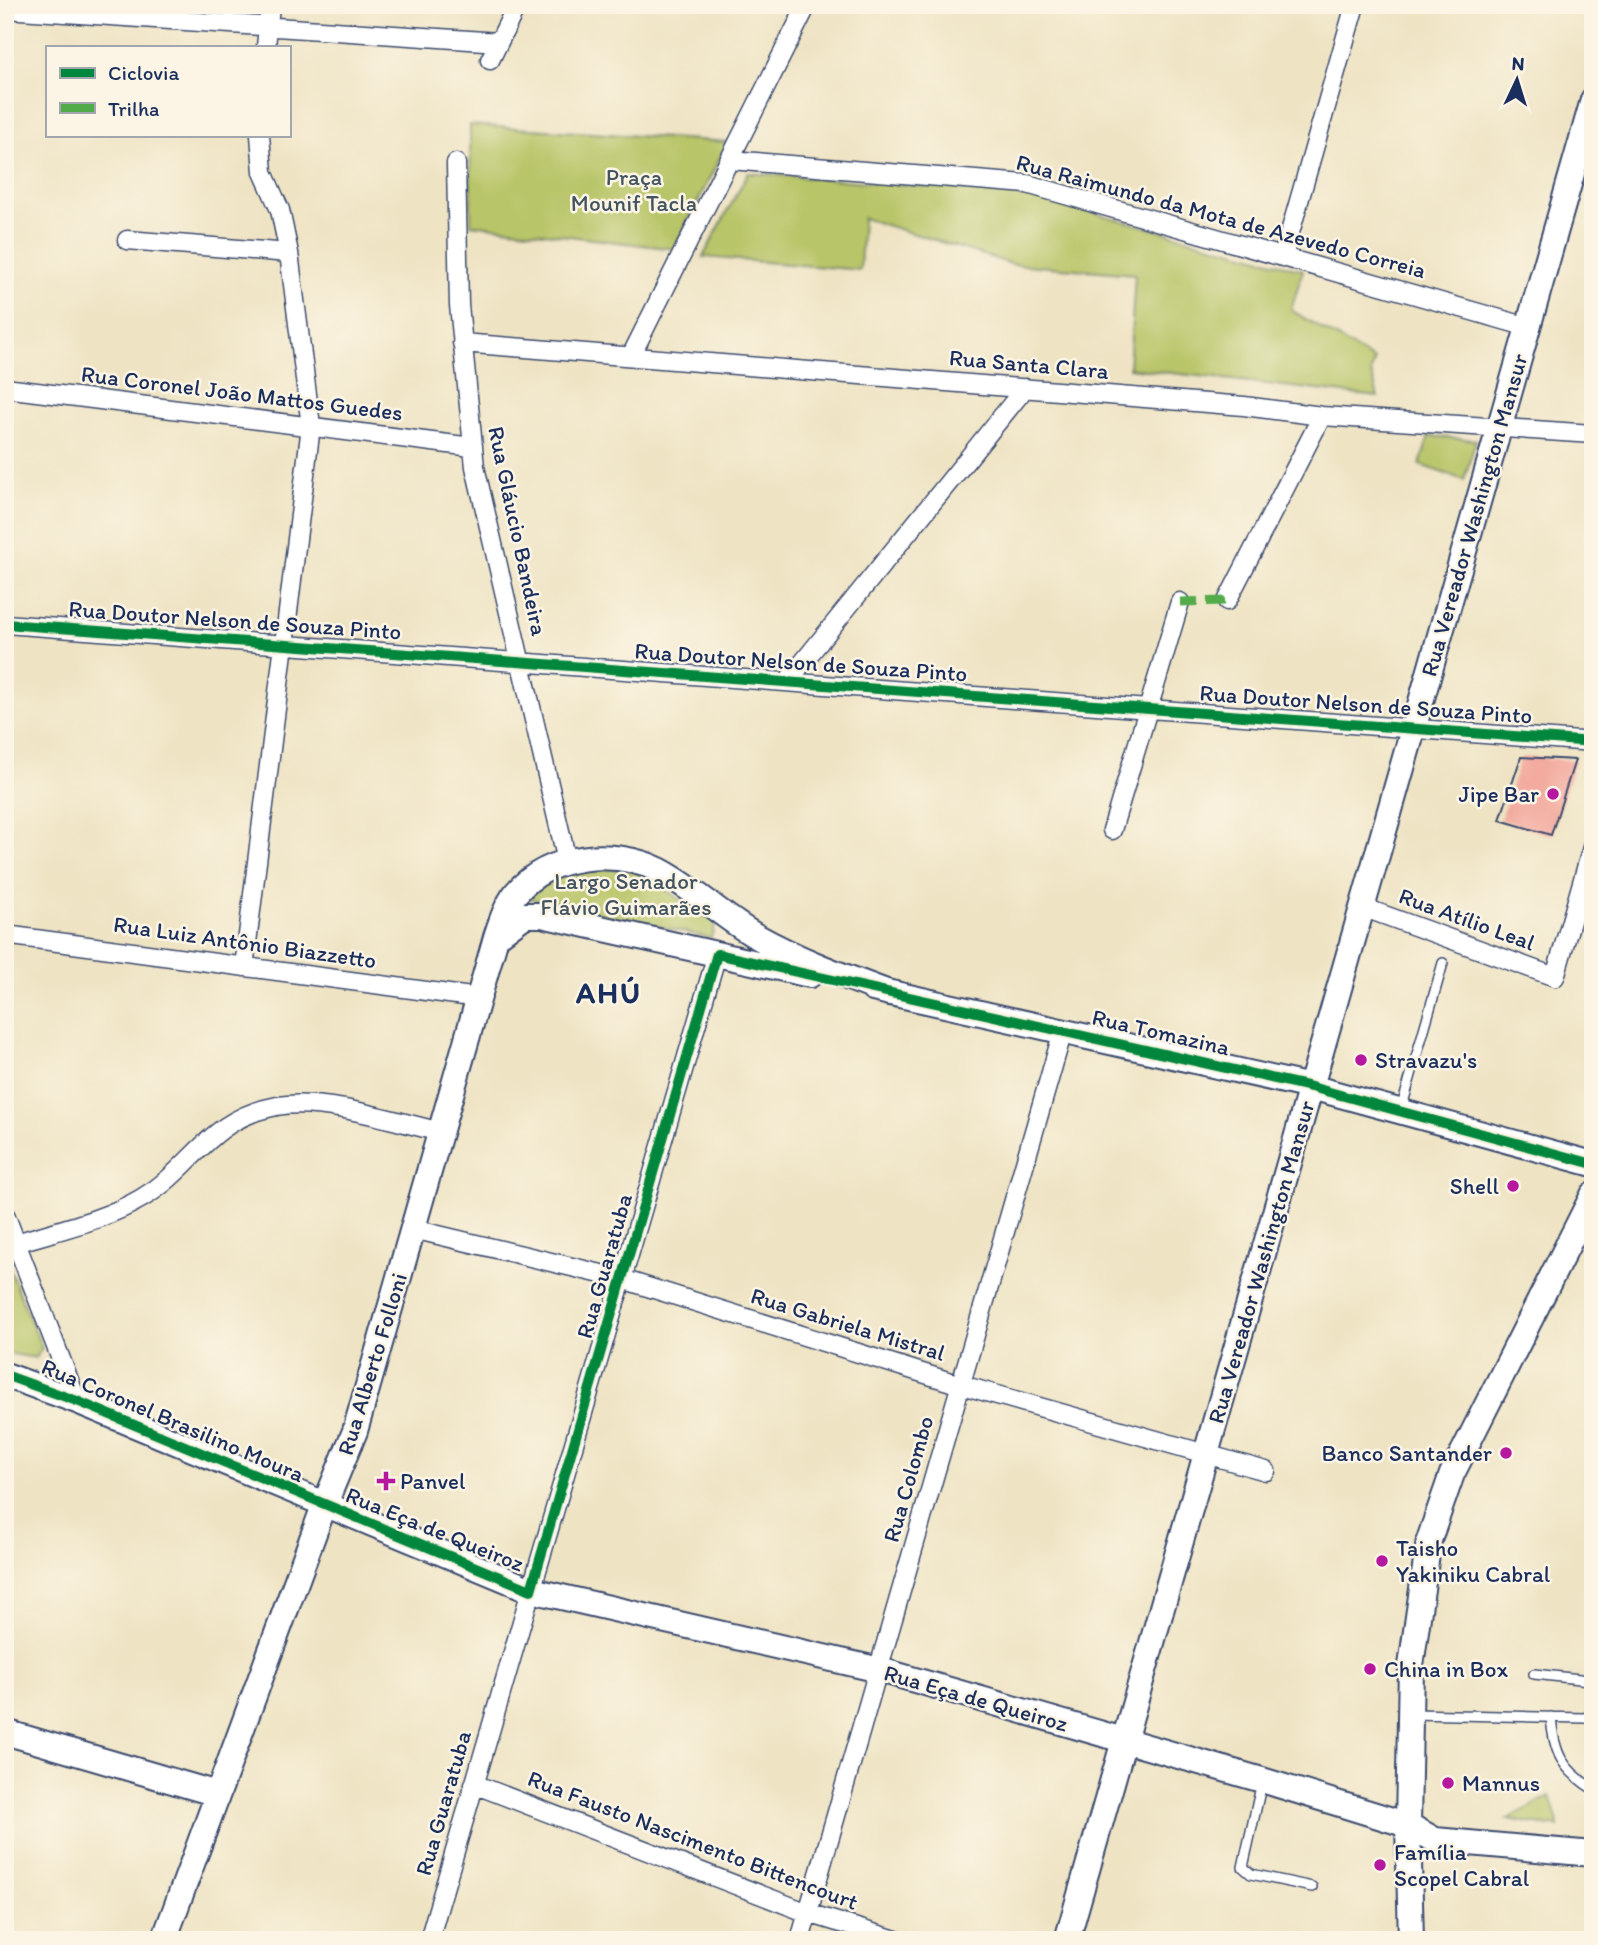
<svg xmlns="http://www.w3.org/2000/svg" width="1598" height="1945" font-family="Itim,sans-serif">
	<style>
		.park { fill: #b8c567; stroke: #6a7a62; stroke-width: 2 }
		.building { fill: #f3aa9f }
		.lines { fill: none; stroke-linecap: round; stroke-linejoin: round }
		.lane-casing { stroke: #3b4a6d; stroke-width: 12 }
		.street-casing { stroke: #3b4a6d; stroke-width: 21 }
		.secondary-casing { stroke: #3b4a6d; stroke-width: 28 }
		.lane { stroke: #fff; stroke-width: 9 }
		.street { stroke: #fff; stroke-width: 18 }
		.secondary { stroke: #fff; stroke-width: 24 }
		.quiet { stroke: #52ab49; stroke-width: 9; stroke-dasharray: 18 9; stroke-linecap: butt }
		.cycleway-casing { stroke: #fcf5e5; stroke-width: 15 }
		.cycleway { stroke: #00873e; stroke-width: 10 }
		.poi-dot { fill: #b5179e; stroke: #fcf5e5; stroke-width: 2.5 }
		.labels { text-anchor: middle; stroke-width: 5; stroke-linejoin: round; paint-order: stroke }
		.park-label { font-size: 23px; fill: #425460; stroke: #fcf5e5 }
		.street-label { font-size: 23px; fill: #1b2f5e; stroke: #fcf5e5 }
		.poi-label { font-size: 23px; fill: #1b2f5e; stroke: #fcf5e5; text-anchor: start }
		.district-label { font-size: 30px; font-weight: bold; letter-spacing: 2px; fill: #1b2f5e; stroke: #fcf5e5 }
	</style>
	<rect width="100%" height="100%" fill="#fcf5e5"/>
	<filter id="ink" filterUnits="userSpaceOnUse"><feTurbulence type="fractalNoise" baseFrequency=".0143" numOctaves="2"/><feDisplacementMap in="SourceGraphic" scale="14" xChannelSelector="R" yChannelSelector="G"/><feConvolveMatrix kernelMatrix="1 2 1 2 8 2 1 2 1" color-interpolation-filters="sRGB"/></filter>
	<filter id="wash" filterUnits="userSpaceOnUse"><feTurbulence type="fractalNoise" baseFrequency=".00686" numOctaves="4" result="noise"/><feDisplacementMap in="SourceGraphic" scale="28" xChannelSelector="R" yChannelSelector="G"/><feGaussianBlur stdDeviation="1.57" result="paint"/><feColorMatrix in="noise" values="0 0 0 0 0 0 0 0 0 0 0 0 0 0 0 0 0 1.4 0 .05"/><feComposite in="paint" operator="in"/></filter>
	<g filter="url(#wash)">
		<rect width="100%" height="100%" fill="#eee3c3"/>
		<path class="park" d="M470 125 728 142 674 249 471 224Z
			M748 173 1025 194 1303 270 1291 310 1374 360 1371 372 1378 397 1129 368 1135 274 1012 264 863 218 860 270 703 257Z
			M1429 436 1476 440 1464 480 1420 465Z
			M579 867 636 871 716 922 711 938 528 898 556 875Z
			M5 1258 42 1348 36 1358 5 1353Z
			M1550 1796 1559 1827 1507 1820Z"/>
		<g id="blocks">
			<path class="building" d="M1521 757 1575 760 1551 835 1500 820Z"/>
		</g>
	</g>
	<g filter="url(#ink)">
		<use href="#blocks" fill-opacity="0" stroke="#3b4a6d" stroke-width="2"/>
		<g class="lines">
			<g class="lane-casing">
				<path id="lane" d="M1401 1110 1443 963
					M1534 1674 1589 1680 1593 1684
					M1411 1714 1584 1718 1593 1715
					M1551 1717C1554 1754 1562 1769 1593 1789
					M1262 1782 1243 1867 1251 1874 1312 1887"/>
			</g>
			<g class="street-casing">
				<path id="street" d="M5 9 499 42
					M266 47 270 5
					M490 60 517 5
					M730 160 1027 184 1528 327
					M456 163 459 305 475 467 567 861
					M127 240 289 253
					M1283 257 1355 5
					M462 343 1244 406 1322 416 1593 434
					M631 356 807 5
					M5 388 472 447
					M1227 601 1322 416
					M5 624 1593 742
					M787 682 1025 388
					M1112 830 1180 602
					M1362 907 1555 977 1593 844
					M5 935 479 998
					M244 967 311 426 289 253 280 210 263 172 260 135
					M5 1214 77 1401
					M413 1229 622 1279 951 1382 1266 1471
					M16 1243C58 1230 105 1220 142 1198 195 1167 207 1119 277 1106 324 1098 393 1121 441 1132
					M474 1784 808 1913 896 1940
					M429 1940 717 954
					M800 1940 1063 1031"/>
			</g>
			<g class="secondary-casing">
				<path id="secondary" d="M497 936 525 915H542L810 975
					M873 989 1311 1087 1593 1164
					M5 1375 77 1401 531 1590 880 1670 1262 1780 1408 1825 1435 1840 1593 1854
					M5 1732 217 1794
					M164 1940 324 1506 355 1431 496 937C501 922 506 906 516 893 549 854 614 848 659 870 694 888 722 917 756 936 799 960 843 976 889 993
					M1067 1940 1593 100
					M1411 1940 1408 1825 1411 1666 1429 1540 1452 1474 1593 1195"/>
			</g>
			<use href="#lane" class="lane"/>
			<use href="#street" class="street"/>
			<use href="#secondary" class="secondary"/>
			<path class="quiet" d="M1180 602 1227 601"/>
			<g class="cycleway-casing">
				<path id="cycleway" d="M5 624 1593 742
					M5 1375 77 1401 531 1590 717 954 1311 1087 1593 1164"/>
			</g>
			<use href="#cycleway" class="cycleway"/>
		</g>
	</g>
	<g class="poi-dot">
		<circle cx="1553" cy="794" r="7"/>
		<circle cx="1361" cy="1060" r="7"/>
		<circle cx="1513" cy="1186" r="7"/>
		<circle cx="1506" cy="1453" r="7"/>
		<path d="M382.5 1470.5h7v7h7v7h-7v7h-7v-7h-7v-7h7z"/>
		<circle cx="1382" cy="1561" r="7"/>
		<circle cx="1370" cy="1669" r="7"/>
		<circle cx="1448" cy="1783" r="7"/>
		<circle cx="1380" cy="1865" r="7"/>
	</g>
	<g class="labels">
		<g class="park-label">
			<text x="634" y="185">Praça<tspan x="634" dy="26">Mounif Tacla</tspan></text>
			<text x="626" y="889">Largo Senador<tspan x="626" dy="26">Flávio Guimarães</tspan></text>
		</g>
		<g class="street-label">
			<text transform="translate(1221 216) rotate(15)" y="8">Rua Raimundo da Mota de Azevedo Correia</text>
			<text transform="translate(1029 364) rotate(5)" y="8">Rua Santa Clara</text>
			<text transform="translate(242 393) rotate(7)" y="8">Rua Coronel João Mattos Guedes</text>
			<text transform="translate(1474 515) rotate(-74)" y="8">Rua Vereador Washington Mansur</text>
			<text transform="translate(518 531) rotate(78)" y="8">Rua Gláucio Bandeira</text>
			<text transform="translate(235 620) rotate(4)" y="8">Rua Doutor Nelson de Souza Pinto</text>
			<text transform="translate(801 662) rotate(4)" y="8">Rua Doutor Nelson de Souza Pinto</text>
			<text transform="translate(1366 704) rotate(4)" y="8">Rua Doutor Nelson de Souza Pinto</text>
			<text transform="translate(1467 919) rotate(20)" y="8">Rua Atílio Leal</text>
			<text transform="translate(245 942) rotate(8)" y="8">Rua Luiz Antônio Biazzetto</text>
			<text transform="translate(1161 1032) rotate(13)" y="8">Rua Tomazina</text>
			<text transform="translate(1261 1262) rotate(-74)" y="8">Rua Vereador Washington Mansur</text>
			<text transform="translate(604 1266) rotate(-74)" y="8">Rua Guaratuba</text>
			<text transform="translate(848 1324) rotate(17)" y="8">Rua Gabriela Mistral</text>
			<text transform="translate(372 1364) rotate(-73)" y="8">Rua Alberto Folloni</text>
			<text transform="translate(173 1420) rotate(23)" y="8">Rua Coronel Brasilino Moura</text>
			<text transform="translate(908 1479) rotate(-74)" y="8">Rua Colombo</text>
			<text transform="translate(435 1529) rotate(22)" y="8">Rua Eça de Queiroz</text>
			<text transform="translate(976 1698) rotate(16)" y="8">Rua Eça de Queiroz</text>
			<text transform="translate(443 1803) rotate(-74)" y="8">Rua Guaratuba</text>
			<text transform="translate(693 1840) rotate(21)" y="8">Rua Fausto Nascimento Bittencourt</text>
		</g>
		<g class="poi-label">
			<text x="1539" y="802" text-anchor="end">Jipe Bar</text>
			<text x="1375" y="1068">Stravazu's</text>
			<text x="1499" y="1194" text-anchor="end">Shell</text>
			<text x="1492" y="1461" text-anchor="end">Banco Santander</text>
			<text x="400" y="1489">Panvel</text>
			<text x="1396" y="1556">Taisho<tspan x="1396" dy="26">Yakiniku Cabral</tspan></text>
			<text x="1384" y="1677">China in Box</text>
			<text x="1462" y="1791">Mannus</text>
			<text x="1394" y="1860">Família<tspan x="1394" dy="26">Scopel Cabral</tspan></text>
		</g>
		<g class="district-label">
			<text x="609" y="1003">AHÚ</text>
		</g>
	</g>
	<rect width="1598" height="1945" fill="none" stroke="#fcf5e5" stroke-width="28"/>
	<rect x="46" y="46" width="245" height="91" fill="#fcf5e5" stroke="#a2a6af" stroke-width="2"/>
	<rect x="60" y="68" width="35" height="10" fill="#00873e" stroke="#a2a6af" stroke-width="2"/>
	<text x="108" y="80" font-size="21" fill="#1b2f5e">Ciclovia</text>
	<rect x="60" y="103" width="35" height="10" fill="#52ab49" stroke="#a2a6af" stroke-width="2"/>
	<text x="108" y="116" font-size="21" fill="#1b2f5e">Trilha</text>
	<g transform="translate(1517 80) rotate(4)" stroke="#fcf5e5" stroke-width="5" paint-order="stroke">
	<path d="M0-5L12 26L0 18L-12 26Z" fill="#1b2f5e"/>
	<text y="-10" font-size="19" font-weight="bold" text-anchor="middle" fill="#1b2f5e">N</text>
	</g>
</svg>
